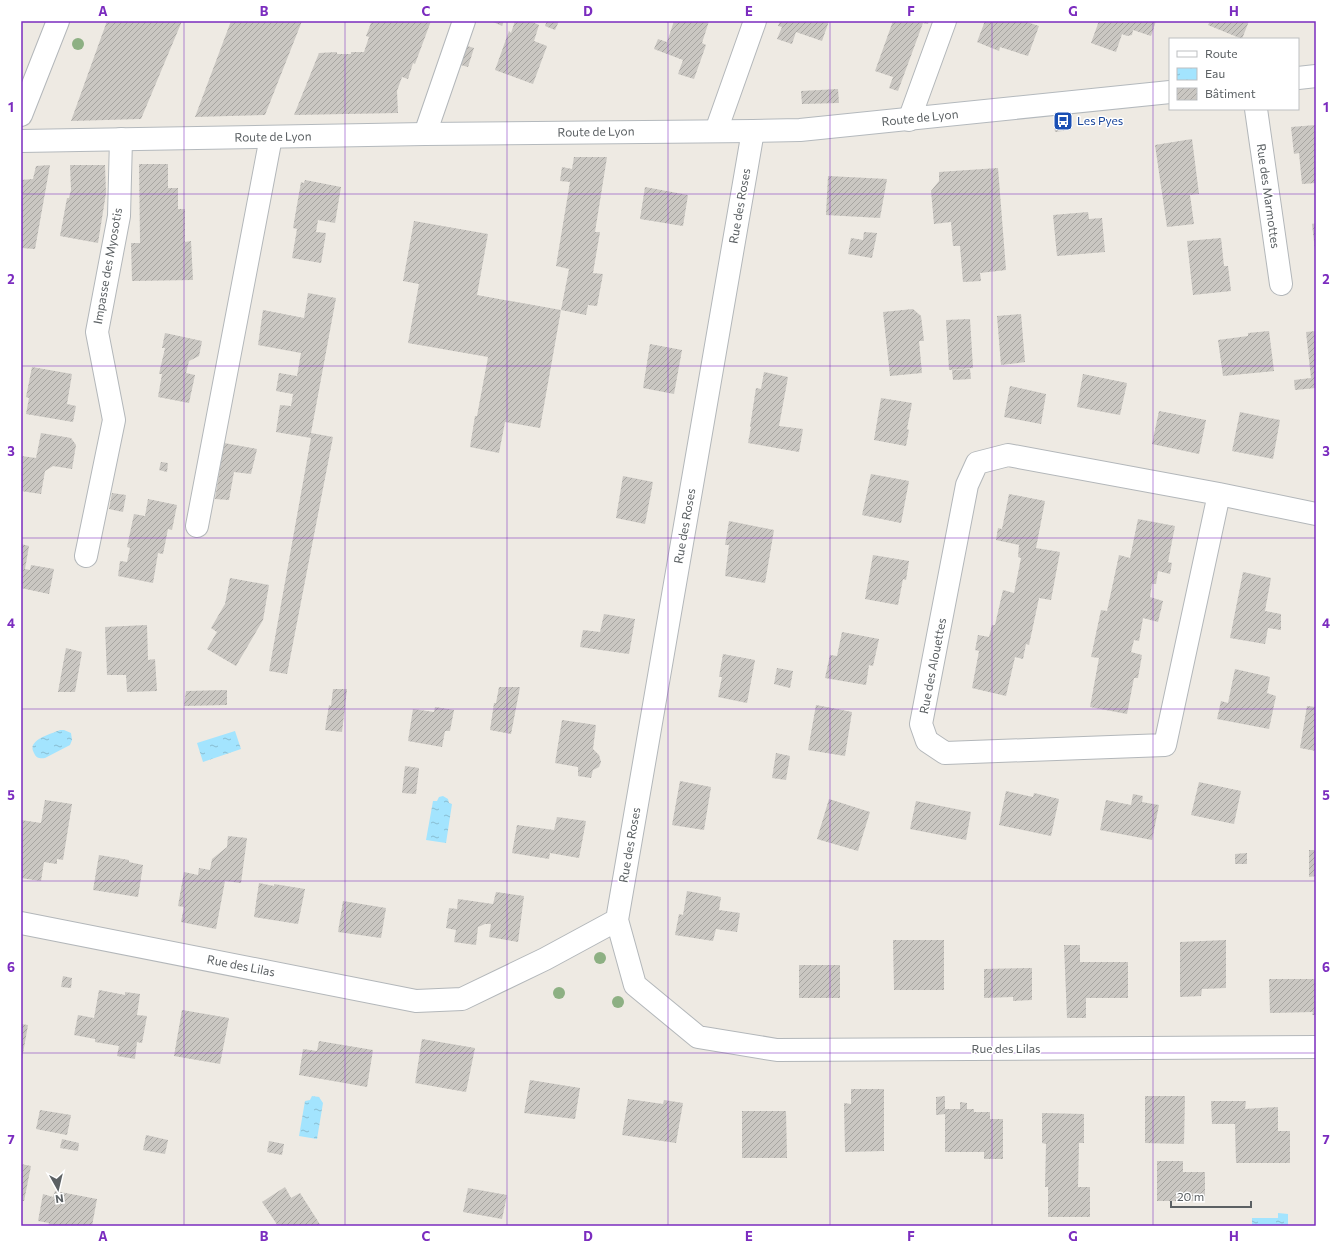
<svg xmlns="http://www.w3.org/2000/svg" width="1337" height="1247" font-family="Commissioner,sans-serif">
	<style>
		.water { fill: url(#water-ripples) }
		.building { fill: url(#building-hatch) }
		.lines { fill: none; stroke-linecap: round; stroke-linejoin: round }
		.street-casing { stroke: #b3b7ba; stroke-width: 24 }
		.secondary-casing { stroke: #b4b9bd; stroke-width: 24 }
		.street { stroke: #fff; stroke-width: 22 }
		.secondary { stroke: #fff; stroke-width: 22 }
		.tree { fill: #8db083 }
		.grid { fill: none; stroke: #7b2cbf; stroke-width: 1; stroke-opacity: 0.55 }
		.labels { text-anchor: middle; stroke-width: 3; stroke-linejoin: round; paint-order: stroke }
		.street-label { font-size: 12px; fill: #5b6063; stroke: #fff }
		.transit-label { font-size: 12px; fill: #164399; stroke: #fff; text-anchor: start }
		.neatline { fill: none; stroke: #7b2cbf; stroke-width: 1.5 }
		.grid-label { font-size: 13px; text-anchor: middle; font-weight: bold; fill: #7b2cbf }
	</style>
	<defs>
		<pattern id="water-ripples" width="26" height="14" patternUnits="userSpaceOnUse"><rect width="26" height="14" fill="#a3e4fe"/><path d="M2 4q2-2 4 0t4 0M15 11q2-2 4 0t4 0" fill="none" stroke="#88bcd1"/></pattern>
		<pattern id="building-hatch" width="6" height="6" patternUnits="userSpaceOnUse"><rect width="6" height="6" fill="#cac7c2"/><path d="M-1 1l2-2M0 6l6-6M5 7l2-2" fill="none" stroke="#a7a5a1"/></pattern>
	</defs>
	<rect width="100%" height="100%" fill="#eeeae3"/>
	<path class="water" d="M60 730H64L71 733 72 740 70 745 45 758C40 759 36 758 34 753 26 740 51 734 60 730Z
		M235 731 241 749 203 762 197 743Z
		M443 796 448 799 449 803 452 804 446 843 426 840 433 801H437L439 797Z
		M312 1096 319 1097 323 1103 317 1139 299 1136 305 1101 310 1100Z
		M1278 1213 1288 1214V1226H1252V1218H1278Z"/>
	<path class="building" d="M107 21H182L141 119 71 121Z
		M231 21H302L265 115 195 117Z
		M366 21H431L415 64 413 63 408 79 402 77 397 91 398 113 294 115 319 53 337 52V54H351V52H364L369 37 366 36 371 23Z
		M491 21H504L502 26Z
		M515 21H530L539 25 534 41 547 46 533 84 495 70 509 31 511 33Z
		M547 21H559L555 30 545 26Z
		M674 21H709L702 43 706 45 694 79 678 74 683 60 654 49 658 39 667 42Z
		M780 21H829L822 41 796 32 792 44 777 39 782 27 778 26Z
		M893 21H929L928 24 923 23 898 91 889 88 893 77 875 71Z
		M985 21H1024L1039 26 1028 56 1000 47 999 51 977 42Z
		M1099 21H1156L1151 36 1133 30 1132 35 1127 36 1122 34 1116 52 1091 43Z
		M1210 21H1249L1242 39 1208 25Z
		M464 45 474 48 468 67 457 64Z
		M838 89 839 103 802 104 801 91Z
		M1069 122 1070 130 1055 132 1054 124Z
		M1316 125V183L1302 184 1299 153 1294 154 1291 127Z
		M1192 139 1199 194 1190 195 1194 224 1167 227 1155 145Z
		M574 157H607L595 232H600L593 273 603 274 597 306 588 305 586 315 561 310 569 269 556 266 570 182 560 181 562 167 572 169Z
		M139 164H168V188H178V209H185V242L191 241 193 280 132 281 131 243H140Z
		M50 165 35 249 21 248V180L33 179 36 166Z
		M70 165H105L106 193 98 243 60 236 67 198H69L71 190Z
		M998 168 1006 270 980 273 981 281 963 282 960 246H953L951 222 934 224 931 191 939 181V172Z
		M828 176 887 179 880 218 826 215Z
		M305 180 341 187 335 223 318 220 316 232 326 233 321 263 292 258 297 229 293 228 301 182 304 183Z
		M645 187 688 195 683 226 640 219Z
		M1088 212 1089 219 1102 218 1105 252 1057 256 1053 215Z
		M414 221 488 234 477 295 561 310 540 428 505 422 499 453 470 447 475 416H477L488 357 408 343 419 284 403 281Z
		M1316 223V249L1315 250 1312 224Z
		M864 232 877 233 872 258 848 254 851 238 863 240Z
		M1221 238 1224 266H1228L1231 291 1193 295 1187 241Z
		M308 293 336 298 311 433 333 437 287 674 269 671 311 438 276 432 280 405 291 406 293 394 276 391 279 373 297 376 301 353 258 345 263 310 304 318Z
		M913 309 921 316 924 341H919L922 373 890 376 883 312Z
		M1021 314 1025 362 1001 365 997 316Z
		M970 319 973 368 949 370 946 320Z
		M1269 331 1274 371 1223 376 1218 340 1248 336V333Z
		M1316 331V388L1295 390 1294 380 1311 378 1306 332Z
		M165 333 202 341 199 356 189 361 186 373 195 375 189 403 158 397 162 374H159L165 348H162Z
		M650 344 682 350 674 394 643 388Z
		M32 367 72 374 67 404 76 406 73 422 26 414 29 398 26 397Z
		M970 369 971 379 953 380 952 370Z
		M764 372 788 377 779 426 803 429 799 452 748 443 751 427H750L756 388 761 389Z
		M1083 374 1127 383 1120 415 1077 407Z
		M1010 386 1046 394 1041 424 1004 417Z
		M881 398 912 403 907 429 909 430 906 446 874 440Z
		M1159 411 1206 420 1199 454 1152 444Z
		M1240 412 1280 420 1273 459 1232 451Z
		M41 433 71 438 76 445 72 469 53 466 45 471 41 494 21 491V456L36 458Z
		M224 443 257 449 251 474 234 472 229 500 215 499Z
		M161 462 168 463 167 472 159 470Z
		M871 474 909 481 901 523 862 515Z
		M623 476 653 482 645 524 616 518Z
		M112 493 126 495 123 512 109 509Z
		M1009 494 1045 501 1036 548 1060 552 1051 600 1039 598 1029 645 1026 644 1023 659 1015 657 1006 696 972 688 979 651 975 650 978 635 989 637 992 625H995L1003 590 1014 593 1021 558 1018 557 1019 545 996 540 998 528 1002 529Z
		M148 499 177 505 172 530 168 529 163 554 158 553 153 583 118 576 120 561 127 562 130 548 127 547 134 514 145 516Z
		M1138 519 1175 526 1168 562 1172 563 1170 574 1158 571 1156 584H1152L1150 597 1163 601 1158 622 1143 618 1139 641 1134 640 1131 652 1142 655 1138 678H1134L1127 714 1090 707 1099 658 1091 657 1101 610 1107 611 1119 555 1130 558Z
		M729 521 774 530 765 583 725 576 729 545H725Z
		M21 544 29 546 25 569 30 570 31 565 54 569 49 594 21 588Z
		M873 555 909 561 906 580 903 579 898 605 865 599Z
		M1243 572 1271 578 1265 611 1281 614V630L1268 628 1265 644 1230 638Z
		M230 578 269 585 263 620 236 666 207 649 217 632 211 628 225 604Z
		M604 614 635 619 629 654 580 647 583 630 600 632Z
		M147 625 148 660 155 659 157 691 127 692 126 675H107L105 627Z
		M842 632 879 639 873 666 869 665 866 685 825 678 830 655 837 656Z
		M66 648 82 652 75 692H58Z
		M723 654 755 660 747 703 718 697 722 677H719Z
		M777 668 793 671 790 688 774 684Z
		M1235 669 1270 677 1267 693 1276 696 1269 729 1217 719 1221 701 1228 703Z
		M499 687H520L511 734 490 730 494 703H496Z
		M333 689H347L342 732 325 730 329 705 331 706Z
		M227 690V705L184 706 186 691Z
		M816 705 852 712 845 756 808 750Z
		M1307 706 1316 707V751L1300 748Z
		M435 707 454 710 450 731H445L442 747 408 741 413 709 434 712Z
		M562 720 596 725 593 749 599 755 601 762 599 767 593 770 591 778 578 776V767L555 763Z
		M776 753 790 756 786 780 772 778Z
		M405 766 419 768 416 794 402 793Z
		M680 781 711 787 704 830 672 825Z
		M1199 782 1241 791 1234 824 1191 815Z
		M1006 791 1033 797 1034 793 1059 799 1051 836 999 825Z
		M1133 794 1143 796 1142 802 1159 805 1152 840 1100 830 1106 800 1131 805Z
		M829 799 870 812 858 851 817 839Z
		M45 800 72 804 63 860 57 859V864L44 862 41 881 21 878V820L41 823Z
		M916 801 971 812 966 840 910 829Z
		M557 817 586 821 579 858 550 853 549 859 512 853 517 825 554 830Z
		M228 836 247 838 241 883 225 881 216 929 181 922 184 907 178 906 184 872 198 875 199 868 210 870 212 859 227 847Z
		M1309 850H1316V876L1309 877Z
		M1247 853V864H1235V854Z
		M99 855 129 860V862L143 865 138 897 93 890Z
		M259 883 274 886V884L305 889 298 924 254 917Z
		M687 891 721 897 719 910 740 913 737 932 716 929 713 941 675 935 679 914 683 915Z
		M496 892 524 896 518 942 489 937 491 924H485L478 927 476 945 454 942 456 930 446 928 449 908 457 909 458 899 493 904Z
		M343 901 386 908 381 938 338 932Z
		M893 940H944V990H894Z
		M1226 940V988L1202 989 1201 996 1180 997V942Z
		M1064 945H1080V962H1128V998H1086V1018H1067Z
		M799 965H840V998H799Z
		M1032 968V1000L1013 1001V997L984 998V969Z
		M63 976 72 978 71 988 61 987Z
		M1269 979H1316V1015H1312L1313 1012 1270 1013Z
		M99 990 125 995V992L140 994 137 1015 147 1016 142 1043 137 1042 135 1059 117 1056 119 1046 95 1042V1039L74 1035 78 1015 94 1018Z
		M182 1010 229 1018 220 1064 174 1056Z
		M21 1024 28 1025 22 1059H21Z
		M422 1039 475 1048 466 1092 415 1083Z
		M319 1041 373 1050 367 1087 299 1075 303 1049 317 1051Z
		M530 1080 580 1088 575 1119 524 1113Z
		M851 1089H884V1151L845 1152 844 1103 851 1104Z
		M945 1096V1109H960V1102L967 1103V1109H974V1112H990V1119H1003V1159H984V1152H945V1114L936 1115V1097Z
		M1145 1096H1185L1184 1144 1145 1143Z
		M628 1099 663 1104 664 1100 683 1103 676 1143 622 1135Z
		M1211 1101H1246L1245 1109 1278 1107V1131H1290V1163H1236L1235 1124H1212Z
		M40 1110 71 1115 67 1135 36 1129Z
		M742 1111H786L787 1158H742Z
		M1042 1113 1084 1114V1143H1079L1078 1187H1090V1217H1048V1187H1045L1046 1144 1042 1143Z
		M146 1135 168 1140 165 1154 143 1150Z
		M62 1139 79 1143 78 1151 60 1148Z
		M269 1141 284 1144 282 1155 267 1152Z
		M1157 1161H1183V1172H1205V1201H1157Z
		M21 1164 31 1166 24 1201H21Z
		M285 1187 291 1198 300 1193 321 1226H278L262 1202Z
		M468 1188 507 1195 502 1219 463 1212Z
		M55 1191 97 1199 92 1226H48L49 1223 38 1221 43 1194 53 1197Z"/>
	<g class="lines">
		<g class="street-casing">
			<path id="street" d="M1256 109 1281 284
				M21 115 58 21
				M909 120 945 21
				M716 131 755 21
				M753 131 617 920 635 985 698 1037 777 1050 1316 1047
				M425 134 464 21
				M1219 494 1165 745 945 753 927 741 921 724 967 485 977 463 1008 455 1219 494 1316 514
				M197 526 271 137
				M86 556 114 420 97 332 119 216 121 139
				M21 923 416 1001 462 999 545 959 617 920"/>
		</g>
		<g class="secondary-casing">
			<path id="secondary" d="M1298 78 1316 76
				M21 141 425 134 753 131 800 130 1170 92"/>
		</g>
		<use href="#street" class="street"/>
		<use href="#secondary" class="secondary"/>
	</g>
	<g class="tree">
		<circle cx="78" cy="44" r="6"/>
		<circle cx="600" cy="958" r="6"/>
		<circle cx="559" cy="993" r="6"/>
		<circle cx="618" cy="1002" r="6"/>
	</g>
	<path class="grid" d="M184 21V1226M345 21V1226M507 21V1226M668 21V1226M830 21V1226M992 21V1226M1153 21V1226M21 194H1316M21 366H1316M21 538H1316M21 709H1316M21 881H1316M21 1053H1316"/>
	<defs>
		<g id="bus-square" transform="scale(1)"><rect x="-9" y="-9" width="18" height="18" rx="4" fill="#1a4fb4" stroke="#fff"/><path d="M-5-6H5V4H4V6H2V4H-2V6H-4V4H-5ZM-3.5-4V0h7V-4ZM-3.5 1.2v1.5H-2V1.2ZM2 1.2v1.5H3.5V1.2Z" fill="#fff"/></g>
	</defs>
	<g fill-rule="evenodd">
		<use href="#bus-square" x="1063" y="121"/>
	</g>
	<g class="labels">
		<g class="street-label">
			<text transform="translate(920 118) rotate(-6)" y="4">Route de Lyon</text>
			<text transform="translate(596 132) rotate(-1)" y="4">Route de Lyon</text>
			<text transform="translate(273 137) rotate(-1)" y="4">Route de Lyon</text>
			<text transform="translate(1268 196) rotate(82)" y="4">Rue des Marmottes</text>
			<text transform="translate(740 206) rotate(-80)" y="4">Rue des Roses</text>
			<text transform="translate(108 266) rotate(-80)" y="4">Impasse des Myosotis</text>
			<text transform="translate(685 526) rotate(-80)" y="4">Rue des Roses</text>
			<text transform="translate(933 666) rotate(-79)" y="4">Rue des Alouettes</text>
			<text transform="translate(630 845) rotate(-80)" y="4">Rue des Roses</text>
			<text transform="translate(241 966) rotate(11)" y="4">Rue des Lilas</text>
			<text x="1006" y="1053">Rue des Lilas</text>
		</g>
		<g class="transit-label">
			<text x="1077" y="125">Les Pyes</text>
		</g>
	</g>
	<rect width="1337" height="1247" fill="none" stroke="#ffffff" stroke-width="44"/>
	<rect x="1169" y="38" width="130" height="72" fill="#ffffff" stroke="#bdbfc1"/>
	<rect x="1177" y="51" width="20" height="6" fill="#ffffff" stroke="#bdbfc1"/>
	<text x="1205" y="58" font-size="12" fill="#5b6063">Route</text>
	<rect x="1177" y="68" width="20" height="12" fill="url(#water-ripples)" stroke="#bdbfc1"/>
	<text x="1205" y="78" font-size="12" fill="#5b6063">Eau</text>
	<rect x="1177" y="88" width="20" height="12" fill="url(#building-hatch)" stroke="#bdbfc1"/>
	<text x="1205" y="98" font-size="12" fill="#5b6063">Bâtiment</text>
	<g transform="translate(58 1189) rotate(172)" stroke="#ffffff" stroke-width="3" paint-order="stroke">
	<path d="M0-3L7 15L0 10L-7 15Z" fill="#5b6063"/>
	<text y="-6" font-size="11" font-weight="bold" text-anchor="middle" fill="#5b6063">N</text>
	</g>
	<path d="M1171 1201v6h80v-6" fill="none" stroke="#5b6063" stroke-width="2"/>
	<text x="1177" y="1201" font-size="12" fill="#5b6063" stroke="#ffffff" stroke-width="3" paint-order="stroke">20 m</text>
	<rect x="22" y="22" width="1293" height="1203" class="neatline"/>
	<g class="grid-label">
		<text x="103" y="16">A</text>
		<text x="264" y="16">B</text>
		<text x="426" y="16">C</text>
		<text x="588" y="16">D</text>
		<text x="749" y="16">E</text>
		<text x="911" y="16">F</text>
		<text x="1073" y="16">G</text>
		<text x="1234" y="16">H</text>
		<text x="11" y="112">1</text>
		<text x="1326" y="112">1</text>
		<text x="11" y="284">2</text>
		<text x="1326" y="284">2</text>
		<text x="11" y="456">3</text>
		<text x="1326" y="456">3</text>
		<text x="11" y="628">4</text>
		<text x="1326" y="628">4</text>
		<text x="11" y="800">5</text>
		<text x="1326" y="800">5</text>
		<text x="11" y="972">6</text>
		<text x="1326" y="972">6</text>
		<text x="11" y="1144">7</text>
		<text x="1326" y="1144">7</text>
		<text x="103" y="1241">A</text>
		<text x="264" y="1241">B</text>
		<text x="426" y="1241">C</text>
		<text x="588" y="1241">D</text>
		<text x="749" y="1241">E</text>
		<text x="911" y="1241">F</text>
		<text x="1073" y="1241">G</text>
		<text x="1234" y="1241">H</text>
	</g>
</svg>
